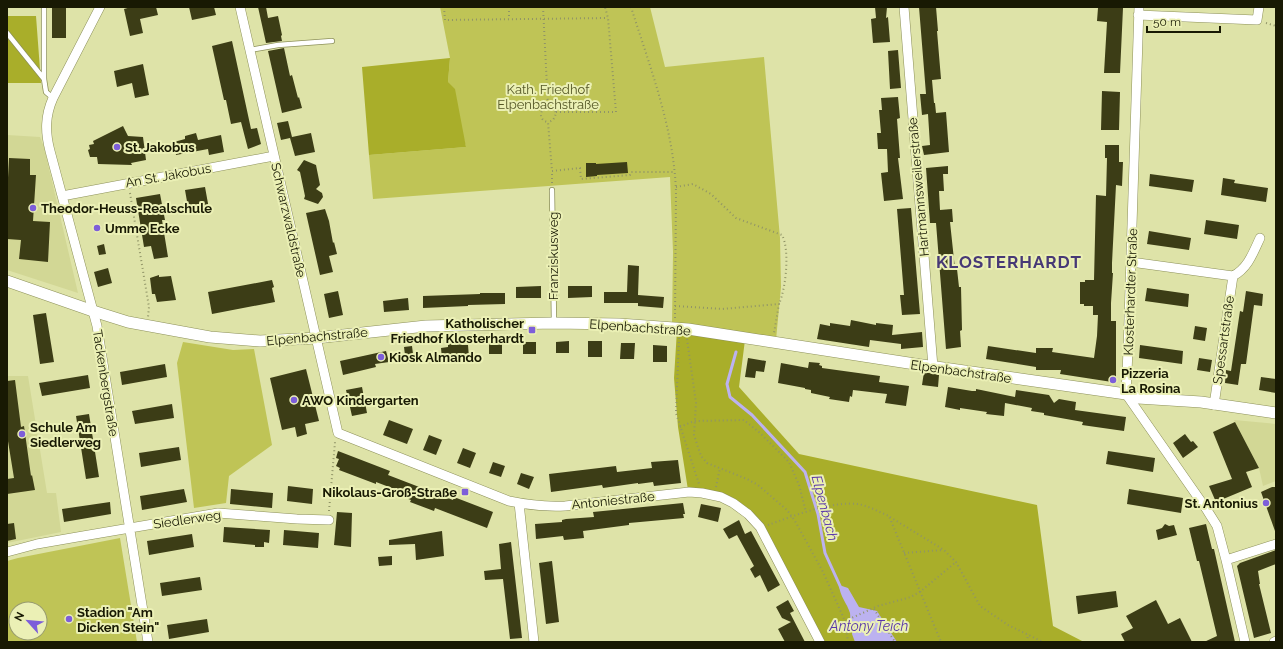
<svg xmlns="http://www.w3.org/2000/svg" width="1283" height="649" font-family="Raleway,sans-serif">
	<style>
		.built { fill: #d2d795 }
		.green { fill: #bfc456; fill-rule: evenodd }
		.forest { fill: #a9ae2a }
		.water { fill: #bcb2f0 }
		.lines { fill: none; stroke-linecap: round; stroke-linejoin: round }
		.stream { stroke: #bcb2f0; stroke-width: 3 }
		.building { fill: #3c3d16 }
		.service-casing { stroke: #8d915a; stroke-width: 6 }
		.minor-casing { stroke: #8d915a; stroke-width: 10 }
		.tertiary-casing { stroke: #8d915a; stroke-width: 12 }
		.path { stroke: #909467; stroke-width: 2; stroke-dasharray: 1 3; stroke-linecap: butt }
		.service { stroke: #fff; stroke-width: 4.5 }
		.minor { stroke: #fff; stroke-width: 9 }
		.tertiary { stroke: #fff; stroke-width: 11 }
		.poi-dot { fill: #7d5ed9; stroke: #ebf0b5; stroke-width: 1.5 }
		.labels { text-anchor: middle; stroke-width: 4; stroke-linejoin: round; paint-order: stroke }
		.park-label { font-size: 13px; fill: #545625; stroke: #ebf0b5 }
		.poi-label { font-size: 13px; font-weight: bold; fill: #181903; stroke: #ebf0b5; text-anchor: start }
		.street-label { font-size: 13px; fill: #181903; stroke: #ebf0b5 }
		.water-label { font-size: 14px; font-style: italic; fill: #5835aa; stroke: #ebf0b5 }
		.district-label { font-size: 17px; font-weight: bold; letter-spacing: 1px; fill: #473976; stroke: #ebf0b5 }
	</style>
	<rect width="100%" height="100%" fill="#dee3a8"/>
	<path class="built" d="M7 135 40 137 44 147 78 293 7 270Z
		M7 376H28L47 493H56L61 532 7 543Z
		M1234 420 1276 424V481L1263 486 1259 468Z"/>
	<path class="green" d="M440 7H650L665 67 764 57 780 238 781 287 776 340 672 326 673 252 670 177 373 199 369 155 466 147 448 82 450 58Z
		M183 342 233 350 254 349 272 445 229 476 226 503 194 508 177 363Z
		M120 538 137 642H7V561L18 558ZM16 609H40V633H16Z"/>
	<path class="forest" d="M7 16H36L41 83H7Z
		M450 58 448 82 455 89 466 147 369 155 362 67Z
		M677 330 745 340 739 387 799 454 1037 505 1053 626 1084 642H824L749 511 688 490 678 427 674 378Z"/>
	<path class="water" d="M839 585 848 588 859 607 877 611 897 642H855L852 634 853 628C848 619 851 620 850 613 847 603 840 597 839 585Z"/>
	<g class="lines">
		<path class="stream" d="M736 352 727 384 730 397 752 415 805 472 818 514 825 553 841 588"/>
	</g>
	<path class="building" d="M52 7H66V38H52Z
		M131 7H156L158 15 140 19 143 33 130 36 124 9Z
		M189 7H214L216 15 192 20Z
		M258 7H266L268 18 278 16 282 35 281 36 282 41 266 43Z
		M875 7H887L886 18 888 17 890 42 873 43 871 19 876 18Z
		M919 7H936L938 31H937L941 79 932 80 934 103H935L936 113 946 112 949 152 924 155 922 146 930 145 928 114 922 115 920 94H926Z
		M1098 8H1123L1120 73H1104L1107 22 1097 21Z
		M232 41 251 129 257 128 261 144 248 149 241 122 231 124 226 100H224L212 46Z
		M284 48 290 76 292 75 298 98 299 97 302 108 282 113 268 51Z
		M898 50 901 88 890 89 888 51Z
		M143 64 149 95 135 98 132 83 117 87 114 71Z
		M1102 91 1120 92 1119 130H1101Z
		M898 97 900 118 897 119 900 158H898L903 199 884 201 881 173 888 172 887 149H878L877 133H881L879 110H882L881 98Z
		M288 121 292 137 311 133 315 152 295 156 290 138 281 140 277 123Z
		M123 126 128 136 143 137 146 160 131 163 132 165 98 164 97 157H90L88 150 90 149 89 145 94 144 93 141Z
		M196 133 198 140 221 135 224 152 209 155 208 149 176 155 174 142 185 139V136Z
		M1105 145H1119V162H1123L1122 186 1116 185 1112 263V273H1113L1111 303V321H1116V378L1112 382 1060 374 1061 370H1036V367L986 359 988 346 1036 353V348H1053L1052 352 1094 358 1097 336 1098 315H1093V306H1084V304H1080V282H1085V280H1094L1096 195 1106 196 1107 158H1105Z
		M9 158 30 159V175H36L33 221 50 222 48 262 19 259 21 240 7 239V197Z
		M304 160 316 165 320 185 316 189 322 193 323 197 318 204 304 199 305 196 300 172 297 170Z
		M627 162 628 173 597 175V176L586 177V163H596V164Z
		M948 166V174H943L944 191H939L940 210 952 209 953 222H950L955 269H957L959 287H961L962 330 960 331 961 347 946 349 936 223H930L926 168Z
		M1150 174 1194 180 1192 192 1149 186Z
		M1223 178 1235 180 1234 183 1268 188 1266 202 1221 195Z
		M205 187 209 209 189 213 185 190Z
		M160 194 165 220H162L168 257 154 259 151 246 144 247 136 198Z
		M911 208 920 314 902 315 900 295H904L897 209Z
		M325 209 329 221 333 243 334 242 337 254 329 256 333 272 320 275 306 213Z
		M1206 220 1239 225 1237 239 1204 234Z
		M1149 231 1191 238 1189 250 1147 244Z
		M104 244 106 254 99 255 97 246Z
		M628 265 639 266 638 295 664 297 663 308 638 306V303H604V292H627Z
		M108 268 112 283 98 287 94 272Z
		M159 275V277L171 276 176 300 157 302 155 294H152L150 278Z
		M272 280 274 287 272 288 275 302 212 314 208 292Z
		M541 286V298H516V287Z
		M568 286H592V297L568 298Z
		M1147 288 1189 294 1188 307 1145 301Z
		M338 291 343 315 329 318 324 294Z
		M1246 291 1263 294 1262 306 1254 305 1246 364H1241L1238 385 1225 383 1226 370 1231 371 1240 311 1243 312Z
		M480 293H505V304L468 305V306L423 308V296L480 294Z
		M408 298 409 310 384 312 383 301Z
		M46 313 54 362 40 364 33 315Z
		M851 320 876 325V323L893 325 892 335 922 332 923 347 901 349V344L870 340 869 347 817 339 820 324 830 326V323L850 326Z
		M1195 326 1207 328 1205 341 1193 339Z
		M569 341V353H556V342Z
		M588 341H602V357H588Z
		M489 342H502V354H489Z
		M523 342H536V354H523Z
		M448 343H462V345H468L469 358 442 359 441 348 448 347Z
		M621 343H635L634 359H620Z
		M653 345 667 346V362H653Z
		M1140 345 1183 351 1182 364 1139 358Z
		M412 346 414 362 406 363 404 347Z
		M386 351 389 362 375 364 376 367 343 375 340 361Z
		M748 358 766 361 764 372 756 371 755 378 745 377Z
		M1199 358 1212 360 1210 372 1197 370Z
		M809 362 820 363 819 365 822 366V368L880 376 879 382 909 386 906 406 885 403 887 394 853 390 852 397 850 396 849 402 829 399 830 397 811 393V390L805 389V388L778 383 781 363 808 368Z
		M165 364 167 377 122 385 120 372Z
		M306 369 319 421 305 424 307 434 297 437 295 427 282 430 270 378Z
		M924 372 939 375 938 387 922 385Z
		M88 375 90 388 42 396 39 383Z
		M1261 377 1276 379V393L1259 390Z
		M15 380 21 427 24 426 31 476 32 475 35 490 7 494V479L14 478 7 435V381Z
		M362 387 367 413 352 416 346 390Z
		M948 387 972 391H976V389L981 390 1015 397 1016 390 1049 395 1054 403 1059 399 1076 402 1075 410 1126 417 1124 431 1082 425 1083 422 1044 415V413L1031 411 1032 408 1005 403 1004 416 986 414 987 412 960 408V410L945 407Z
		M172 404 174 418 135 424 132 411Z
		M89 414 99 477 86 479 76 416Z
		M389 420 413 429 407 444 383 435Z
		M1235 422 1259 468 1246 472 1252 487 1216 502 1209 486 1232 479 1213 432Z
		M1185 434 1191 442 1193 441 1198 447 1183 458 1173 443Z
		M429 435 442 440 436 455 423 450Z
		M179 447 181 460 141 467 139 453Z
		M463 448 476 453 470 468 457 463Z
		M338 451 390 471 388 475 453 500 454 497 493 512 487 528 435 508 434 511 410 502 411 500 395 494 397 490 376 482V484L339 470 340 468 336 466 339 459 336 458Z
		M1108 451 1155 458 1153 472 1106 464Z
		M678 460 681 483 654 486 653 482 638 484V483L603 488 602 485 551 492 549 474 616 466 617 472 652 468 651 462Z
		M493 462 505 466 501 477 489 473Z
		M521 473 534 477 529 489 517 484Z
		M288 486 313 489 312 504 287 501Z
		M1272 487H1276L1275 531 1261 492Z
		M184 489 187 502 142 510 140 496Z
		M231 489 273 493 272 508 230 504Z
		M1129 489 1183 498 1181 513 1127 504Z
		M110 502 111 514 64 522 62 509Z
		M683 503 685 514H683L684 518 629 523V525L583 531 584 538 564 540 563 536 536 539 535 524 562 522V520L566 519 594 517 593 512Z
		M701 504 721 508 718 522 698 517Z
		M337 512 352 513 351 547 334 545Z
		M739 520 745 534 751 531 780 585 768 592 760 575 755 578 750 569 754 566 737 535 729 539 723 529Z
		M14 523 16 539 7 541V524Z
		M1165 524 1169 526 1174 525 1177 535 1158 540 1156 530 1162 528Z
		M1206 524 1212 549H1214L1235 642H1204L1217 636 1199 561H1197L1189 528Z
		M224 527 270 530 269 543 264 542V547H255V545L223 542Z
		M284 530 319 533 318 548 283 545Z
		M442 531 444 556 416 560 415 544 389 545V540Z
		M192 534 194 547 149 555 147 541Z
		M511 542 522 638 510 639 503 579 485 580 484 571 501 569 499 544Z
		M1276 550V564L1258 571 1260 584H1259L1271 633 1254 638 1237 566 1240 563Z
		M392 556V565L379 566 378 557Z
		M552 561 559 622 546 624 539 563Z
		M200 577 202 590 162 596 160 583Z
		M1116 591 1118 607 1078 614 1076 596Z
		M788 600 794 611 790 613 805 642H785L778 629 791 622 782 618 776 607Z
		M1156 600 1168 624 1180 618 1192 642H1125L1121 634 1133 628 1126 616Z
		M207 619 209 632 169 639 167 625Z"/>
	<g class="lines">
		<g class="service-casing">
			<path id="service" d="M44 7V79L46 92 53 98
				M7 33 44 79
				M250 50 278 45 332 41
				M552 190 554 323"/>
		</g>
		<g class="minor-casing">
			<path id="minor" d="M100 7 53 98C45 116 45 132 50 151L97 326 148 642
				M240 7 338 433 509 501C528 505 546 507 565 506L689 492 702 493 721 497 733 503 748 514 760 527 820 642
				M904 7 933 367
				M1139 7 1128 350 1126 394 1207 510 1217 526 1226 560 1245 642
				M1138 15 1257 20 1259 7
				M62 196 274 156
				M1131 262 1233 276C1248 268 1253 253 1260 238
				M1214 405 1233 276
				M519 503 534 642
				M7 552 37 544 83 536 218 513 297 519 329 520
				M1226 560 1276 544
				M1274 642 1276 641"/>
		</g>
		<g class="tertiary-casing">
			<path id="tertiary" d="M7 281 93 311 128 322 210 337 260 341 316 338 426 326 554 323 619 324 688 329 915 364 1126 394 1138 398 1201 402 1276 413"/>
		</g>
		<path class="path" d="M444 7 445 20 608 18
			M509 7V19
			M543 7 548 107 543 109C539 115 541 121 548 122L552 171
			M631 7C650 67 674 129 676 192L675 318
			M1266 23 1276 26
			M548 107 553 110 556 112C555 117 554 121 548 122
			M556 112H616L608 18 605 7
			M552 183V171L580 168 581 179 630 175 631 172H674
			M676 187 693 184 711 194 736 218 782 235C790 250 786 288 779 304
			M130 193 149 307 148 317
			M675 306 722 309 779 304 774 333
			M679 338 676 413 699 484
			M687 339 696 403 694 435 701 456 707 463 747 479 758 485 787 510 795 521 823 572 845 621 848 642
			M680 427 694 421 744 420 760 433 789 462 799 485 806 512
			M716 487 720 468
			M329 511 335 442
			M890 517 944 550 956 562 980 606 1008 625 1043 642
			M768 525C793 516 831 501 858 504 869 506 879 512 889 516L941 642
			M904 553 943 550
			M874 609 895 642
			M845 621 878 606 911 597 921 591 956 562
			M1027 642 1028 634"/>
		<use href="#service" class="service"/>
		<use href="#minor" class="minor"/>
		<use href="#tertiary" class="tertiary"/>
	</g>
	<g class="poi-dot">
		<circle cx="117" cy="147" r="4"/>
		<circle cx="33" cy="208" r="4"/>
		<circle cx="97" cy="228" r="4"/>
		<rect x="528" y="326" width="8" height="8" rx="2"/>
		<circle cx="381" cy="357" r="4"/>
		<circle cx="1113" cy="380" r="4"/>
		<circle cx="294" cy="400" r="4"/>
		<circle cx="22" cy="434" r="4"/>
		<rect x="461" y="488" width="8" height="8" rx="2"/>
		<circle cx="1266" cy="503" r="4"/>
		<circle cx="69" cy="619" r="4"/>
	</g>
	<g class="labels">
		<g class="park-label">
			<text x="548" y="94">Kath. Friedhof<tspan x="548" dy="15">Elpenbachstraße</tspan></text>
		</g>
		<g class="poi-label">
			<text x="125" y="152">St. Jakobus</text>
			<text x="41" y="213">Theodor-Heuss-Realschule</text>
			<text x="105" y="233">Umme Ecke</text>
			<text x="524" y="328" text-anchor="end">Katholischer<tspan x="524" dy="15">Friedhof Klosterhardt</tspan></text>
			<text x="389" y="362">Kiosk Almando</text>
			<text x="1121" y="378">Pizzeria<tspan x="1121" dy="15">La Rosina</tspan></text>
			<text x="302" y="405">AWO Kindergarten</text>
			<text x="30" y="432">Schule Am<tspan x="30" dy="15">Siedlerweg</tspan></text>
			<text x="457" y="497" text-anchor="end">Nikolaus-Groß-Straße</text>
			<text x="1258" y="508" text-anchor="end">St. Antonius</text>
			<text x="77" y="617">Stadion "Am<tspan x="77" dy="15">Dicken Stein"</tspan></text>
		</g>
		<g class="street-label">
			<text transform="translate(168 175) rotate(-10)" y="5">An St. Jakobus</text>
			<text transform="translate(918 187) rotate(-95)" y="5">Hartmannsweilerstraße</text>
			<text transform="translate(289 220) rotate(77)" y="5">Schwarzwaldstraße</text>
			<text transform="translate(553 256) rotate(-90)" y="5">Franziskusweg</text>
			<text transform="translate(1130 292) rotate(-88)" y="5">Klosterhardter Straße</text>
			<text transform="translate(640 327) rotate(4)" y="5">Elpenbachstraße</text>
			<text transform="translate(317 336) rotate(-5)" y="5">Elpenbachstraße</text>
			<text transform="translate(1223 340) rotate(-82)" y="5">Spessartstraße</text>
			<text transform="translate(961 371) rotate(8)" y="5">Elpenbachstraße</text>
			<text transform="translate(106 383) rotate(81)" y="5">Tackenbergstraße</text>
			<text transform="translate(613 500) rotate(-6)" y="5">Antoniestraße</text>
			<text transform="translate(187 519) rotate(-8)" y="5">Siedlerweg</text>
		</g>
		<g class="water-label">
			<text transform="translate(825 508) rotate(75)" y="5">Elpenbach</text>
			<text x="869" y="631">Antony Teich</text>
		</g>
		<g class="district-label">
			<text x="1009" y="268">KLOSTERHARDT</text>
		</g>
	</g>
	<rect width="1283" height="649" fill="none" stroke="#181903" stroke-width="16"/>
	<g transform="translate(28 621) rotate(297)"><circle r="19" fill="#ebf0b5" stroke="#979a6e"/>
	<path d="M0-3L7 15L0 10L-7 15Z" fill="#7d5ed9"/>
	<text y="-6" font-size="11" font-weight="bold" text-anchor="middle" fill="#181903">N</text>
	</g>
	<path d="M1147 26v6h73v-6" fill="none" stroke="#181903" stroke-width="2"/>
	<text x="1153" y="26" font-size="12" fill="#181903" stroke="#ebf0b5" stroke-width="3" paint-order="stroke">50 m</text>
</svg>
